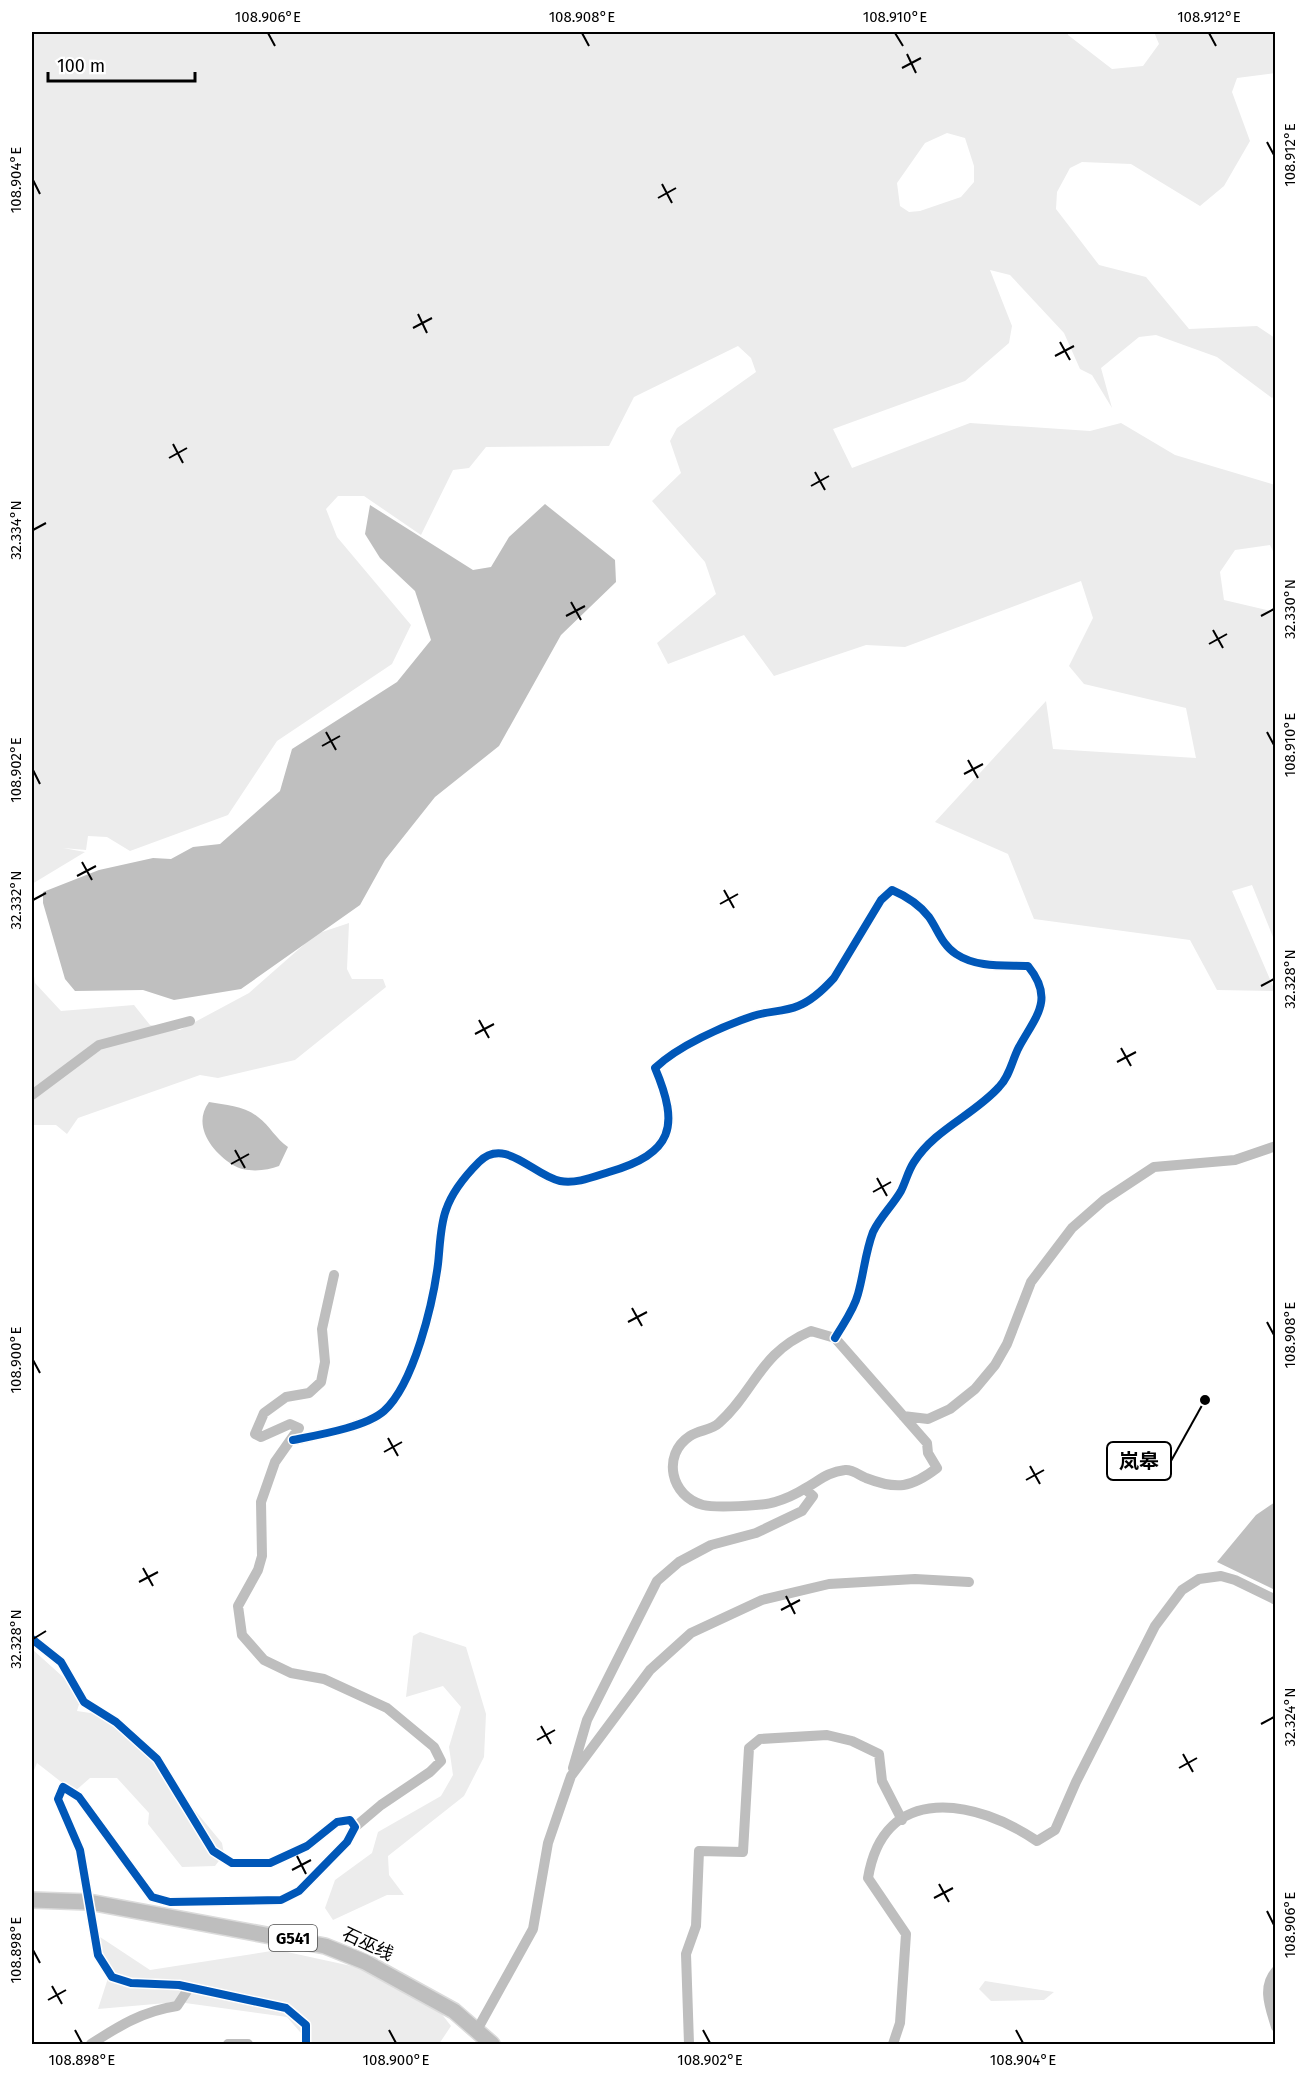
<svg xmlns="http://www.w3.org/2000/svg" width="1307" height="2076" font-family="'Fira Sans','Noto Sans SC',sans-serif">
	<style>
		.green { fill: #ececec; fill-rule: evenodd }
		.water { fill: #bfbfbf }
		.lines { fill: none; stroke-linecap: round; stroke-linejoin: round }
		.highway-casing { stroke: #dbdbdb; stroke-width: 18 }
		.minor { stroke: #bebebe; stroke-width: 10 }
		.highway { stroke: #bebebe; stroke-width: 15 }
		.cycleway-casing { stroke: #fff; stroke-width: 11 }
		.cycleway { stroke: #0057b8; stroke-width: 8 }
		.ticks { fill: none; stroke: #000; stroke-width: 2 }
		.labels { text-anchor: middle; stroke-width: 5; stroke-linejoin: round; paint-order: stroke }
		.shield { fill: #fff; stroke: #4c4c4c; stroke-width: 1.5 }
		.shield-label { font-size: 16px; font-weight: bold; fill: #000 }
		.street-label { font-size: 18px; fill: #000; stroke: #fff }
		.leader { fill: none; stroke: #000; stroke-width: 2 }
		.callout-dot { fill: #000; stroke: #fff; stroke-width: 2 }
		.callout { fill: #fff; stroke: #000; stroke-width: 2 }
		.callout-label { font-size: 20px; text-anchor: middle; font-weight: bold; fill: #000 }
		.neatline { fill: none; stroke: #000; stroke-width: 2 }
		.ticks-label { font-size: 15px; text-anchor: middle; fill: #000 }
	</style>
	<rect width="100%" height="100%" fill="#fff"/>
	<path class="green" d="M32 32H1068V35L1112 69 1143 66 1159 44 1154 32H1275V73L1237 78 1232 92 1250 141 1224 186 1200 206 1131 164 1082 162 1070 168 1057 192 1056 209 1099 265 1146 277 1189 329 1257 326 1275 338V395L1272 398 1217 357 1156 335 1139 337 1101 368 1112 408 1092 375 1080 369 1064 333 1010 275 990 270 1012 326 1009 343 965 381 833 429 852 468 970 423 1090 431 1121 423 1175 455 1275 485V555L1270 545 1235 550 1220 572 1224 600 1275 612V942L1252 885 1232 891 1275 991 1217 990 1190 940 1034 919 1008 854 935 822 1046 701 1053 749 1196 758 1186 708 1084 684 1069 666 1093 618 1081 581 905 647 866 645 774 676 744 635 668 664 657 643 716 594 705 562 652 501 681 473 670 441 677 428 756 372 751 358 738 346 634 397 609 446 486 447 469 468 453 470 421 535 364 496H338L326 509 337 537 411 625 392 664 277 741 228 815 130 851 107 837 88 836 86 850 63 848 85 852 32 884ZM947 133 965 138 974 166V182L961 197 920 211 909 212 900 206 897 183 925 143Z
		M349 923 347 969 352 979H383L386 987 295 1060 218 1078 200 1075 78 1118 67 1134 56 1125H32V962L35 983 61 1011 134 1005 150 1025 180 1030 249 993 316 934Z
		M420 1632 466 1647 486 1714 484 1757 464 1796 388 1856 389 1875 404 1895H387L333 1920 325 1908 335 1880 372 1853 378 1832 441 1796 453 1775 449 1747 461 1707 443 1686 406 1697 413 1636Z
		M32 1649 82 1694 77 1711 97 1714 144 1749 222 1843 224 1854 215 1866 182 1867 148 1824 149 1813 117 1778H90L74 1792 37 1763 32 1775Z
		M91 1931 150 1970 278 1950 356 1967 430 1999 451 2026 439 2044H300L307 2040 287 2017 178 2002 98 2009 110 1972Z
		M985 1981 1054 1992 1044 2000 991 2001 979 1989Z"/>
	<path class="water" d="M545 504 615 560 616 582 561 635 499 746 435 797 385 860 360 905 241 989 174 1000 143 990 75 991 65 979 43 903V892L99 870 153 858 171 859 193 847 220 844 280 791 292 749 397 682 431 640 415 591 380 558 365 534 370 505 473 570 491 567 509 537Z
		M209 1102C226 1105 245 1106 258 1117 270 1126 276 1139 288 1147L279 1166C266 1171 246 1173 233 1165 211 1151 192 1125 209 1102Z
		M1275 1502V1590L1217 1562 1256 1515Z"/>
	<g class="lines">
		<g class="highway-casing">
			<path id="highway" d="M32 1900 89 1902 325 1946 365 1962 454 2011 492 2044"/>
		</g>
		<path class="minor" d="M32 1095 99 1045 190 1021
			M334 1275 322 1329 325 1362 321 1382 309 1393 286 1397 264 1413 255 1434 261 1437 290 1424 299 1428 275 1462 261 1502 262 1556 258 1570 238 1606 242 1635 264 1660 291 1673 324 1679 387 1708 434 1747 441 1761 430 1772 381 1805 355 1827
			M811 1331 835 1338 927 1443 928 1453 937 1468C911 1488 897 1490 866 1478 859 1475 852 1469 845 1470 827 1472 819 1481 804 1489 796 1494 785 1499 775 1502 763 1506 715 1508 703 1505 671 1497 661 1455 690 1436 699 1430 712 1430 719 1423 756 1390 759 1353 811 1331Z
			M903 1416 928 1419 950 1409 975 1389 995 1365 1007 1344 1031 1282 1072 1228 1104 1200 1154 1167 1235 1160 1276 1146
			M293 1440C318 1435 366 1427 384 1411 414 1384 433 1303 438 1264 440 1247 440 1226 446 1210 452 1192 466 1175 479 1162 505 1136 534 1176 560 1181 576 1184 593 1177 609 1172 673 1153 680 1127 655 1068 678 1046 723 1026 753 1016 767 1011 784 1012 798 1006 811 1001 824 989 834 978L881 900 892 890C906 896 919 904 929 917 938 930 942 945 956 954 977 968 1004 965 1028 966 1055 999 1036 1016 1019 1047 1012 1060 1010 1076 999 1087 974 1115 935 1129 914 1162 908 1171 906 1181 901 1191 893 1205 880 1217 873 1232 865 1253 864 1273 858 1294 854 1310 843 1324 835 1338
			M32 1639 61 1662 84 1702 116 1722 157 1759 213 1851 232 1863H270L307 1846 337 1822 350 1820 355 1827 347 1842 299 1891 281 1900 170 1902 152 1897 79 1797 63 1787 58 1799 80 1850 98 1955 112 1977 131 1983 179 1985 286 2008 306 2025V2044
			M573 1768 587 1720 657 1581 679 1562 711 1545 756 1533 802 1511 813 1496 805 1489
			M1276 1971C1261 1988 1271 2009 1276 2027
			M477 2030 533 1929 548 1843 571 1776 650 1670 691 1633 762 1600 829 1584 915 1579 969 1582
			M91 2044C119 2026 143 2011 177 2006L189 1988
			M228 2044H248
			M689 2044 686 1954 696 1926 699 1851 743 1852 749 1748 760 1739 827 1735 852 1741 879 1754 882 1781 902 1820
			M893 2044 900 2023 906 1934 868 1878C884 1781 977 1800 1037 1841L1055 1830 1076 1782 1155 1626 1182 1590 1199 1579 1221 1576 1235 1580 1276 1600"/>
		<use href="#highway" class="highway"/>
		<g class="cycleway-casing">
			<path id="cycleway" d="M293 1440C318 1435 366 1427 384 1411 414 1384 433 1303 438 1264 440 1247 440 1226 446 1210 452 1192 466 1175 479 1162 505 1136 534 1176 560 1181 576 1184 593 1177 609 1172 673 1153 680 1127 655 1068 678 1046 723 1026 753 1016 767 1011 784 1012 798 1006 811 1001 824 989 834 978L881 900 892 890C906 896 919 904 929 917 938 930 942 945 956 954 977 968 1004 965 1028 966 1055 999 1036 1016 1019 1047 1012 1060 1010 1076 999 1087 974 1115 935 1129 914 1162 908 1171 906 1181 901 1191 893 1205 880 1217 873 1232 865 1253 864 1273 858 1294 854 1310 843 1324 835 1338
				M32 1639 61 1662 84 1702 116 1722 157 1759 213 1851 232 1863H270L307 1846 337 1822 350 1820 355 1827 347 1842 299 1891 281 1900 170 1902 152 1897 79 1797 63 1787 58 1799 80 1850 98 1955 112 1977 131 1983 179 1985 286 2008 306 2025V2044"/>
		</g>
		<use href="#cycleway" class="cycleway"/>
	</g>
	<path class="ticks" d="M268 33 275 46M582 33 589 46M895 33 903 46M1209 33 1216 46M907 54 916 73M902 68 921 58M1267 142 1274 155M33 180 40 194M662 184 672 203M658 198 676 188M418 314 427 333M413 328 432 318M1060 342 1070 360M1055 356 1074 346M173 444 183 463M169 458 187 448M815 472 825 490M811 486 829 476M33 530 46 523M571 602 581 620M566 616 585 606M1261 616 1274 609M1213 630 1223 648M1209 644 1227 634M326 732 336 750M1267 732 1274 745M322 746 340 736M968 760 978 778M33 770 40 784M964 774 983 764M82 862 92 880M77 876 96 866M724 890 734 908M33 900 46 893M720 904 738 894M1261 986 1274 979M479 1020 489 1038M475 1034 494 1024M1121 1048 1131 1066M1117 1062 1136 1052M235 1150 245 1168M231 1164 249 1154M877 1178 887 1196M873 1192 891 1182M632 1308 642 1326M628 1322 647 1312M1267 1322 1274 1335M33 1360 40 1373M388 1438 398 1456M384 1452 402 1442M1030 1466 1040 1484M1026 1480 1044 1470M143 1568 153 1586M139 1582 158 1572M786 1596 795 1614M781 1610 800 1600M33 1639 46 1631M1261 1724 1274 1717M541 1726 551 1744M537 1740 555 1730M1183 1754 1193 1772M1179 1768 1197 1758M297 1856 306 1874M292 1870 311 1860M939 1884 949 1902M934 1898 953 1888M1267 1911 1274 1925M33 1950 40 1963M52 1986 62 2004M48 2000 66 1990M75 2030 82 2043M389 2030 396 2043M703 2030 710 2043M1016 2030 1023 2043"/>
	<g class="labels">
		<rect class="shield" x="269" y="1925" width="48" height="26" rx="4.5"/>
		<g class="shield-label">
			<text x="293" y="1944">G541</text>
		</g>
		<g class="street-label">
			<text transform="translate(368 1944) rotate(25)" y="6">石巫线</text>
		</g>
	</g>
	<path class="leader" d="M1205 1400L1171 1461"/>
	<circle class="callout-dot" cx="1205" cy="1400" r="6"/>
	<rect class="callout" x="1107" y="1442" width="64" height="38" rx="6"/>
	<g class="callout-label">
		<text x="1139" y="1468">岚皋</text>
	</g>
	<rect width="1307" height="2076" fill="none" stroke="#ffffff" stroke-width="66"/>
	<path d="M48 72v9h147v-9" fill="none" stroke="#000000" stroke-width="3"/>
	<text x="57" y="72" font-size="18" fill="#000000" stroke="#ffffff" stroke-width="4.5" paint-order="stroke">100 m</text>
	<rect x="33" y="33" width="1241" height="2010" class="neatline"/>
	<g class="ticks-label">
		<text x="268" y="22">108.906°E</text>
		<text x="582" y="22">108.908°E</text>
		<text x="895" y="22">108.910°E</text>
		<text x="1209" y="22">108.912°E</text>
		<text transform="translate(1290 155) rotate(-90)" y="5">108.912°E</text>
		<text transform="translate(16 180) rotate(-90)" y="5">108.904°E</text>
		<text transform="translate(16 530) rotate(-90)" y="5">32.334°N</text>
		<text transform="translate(1290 609) rotate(-90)" y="5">32.330°N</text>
		<text transform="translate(1290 745) rotate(-90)" y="5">108.910°E</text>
		<text transform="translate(16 770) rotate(-90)" y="5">108.902°E</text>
		<text transform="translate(16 900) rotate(-90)" y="5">32.332°N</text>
		<text transform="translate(1290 979) rotate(-90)" y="5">32.328°N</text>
		<text transform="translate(1290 1335) rotate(-90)" y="5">108.908°E</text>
		<text transform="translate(16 1360) rotate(-90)" y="5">108.900°E</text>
		<text transform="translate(16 1639) rotate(-90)" y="5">32.328°N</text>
		<text transform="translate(1290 1717) rotate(-90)" y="5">32.324°N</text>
		<text transform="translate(1290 1925) rotate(-90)" y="5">108.906°E</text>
		<text transform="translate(16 1950) rotate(-90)" y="5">108.898°E</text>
		<text x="82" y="2065">108.898°E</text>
		<text x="396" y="2065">108.900°E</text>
		<text x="710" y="2065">108.902°E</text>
		<text x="1023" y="2065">108.904°E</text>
	</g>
</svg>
